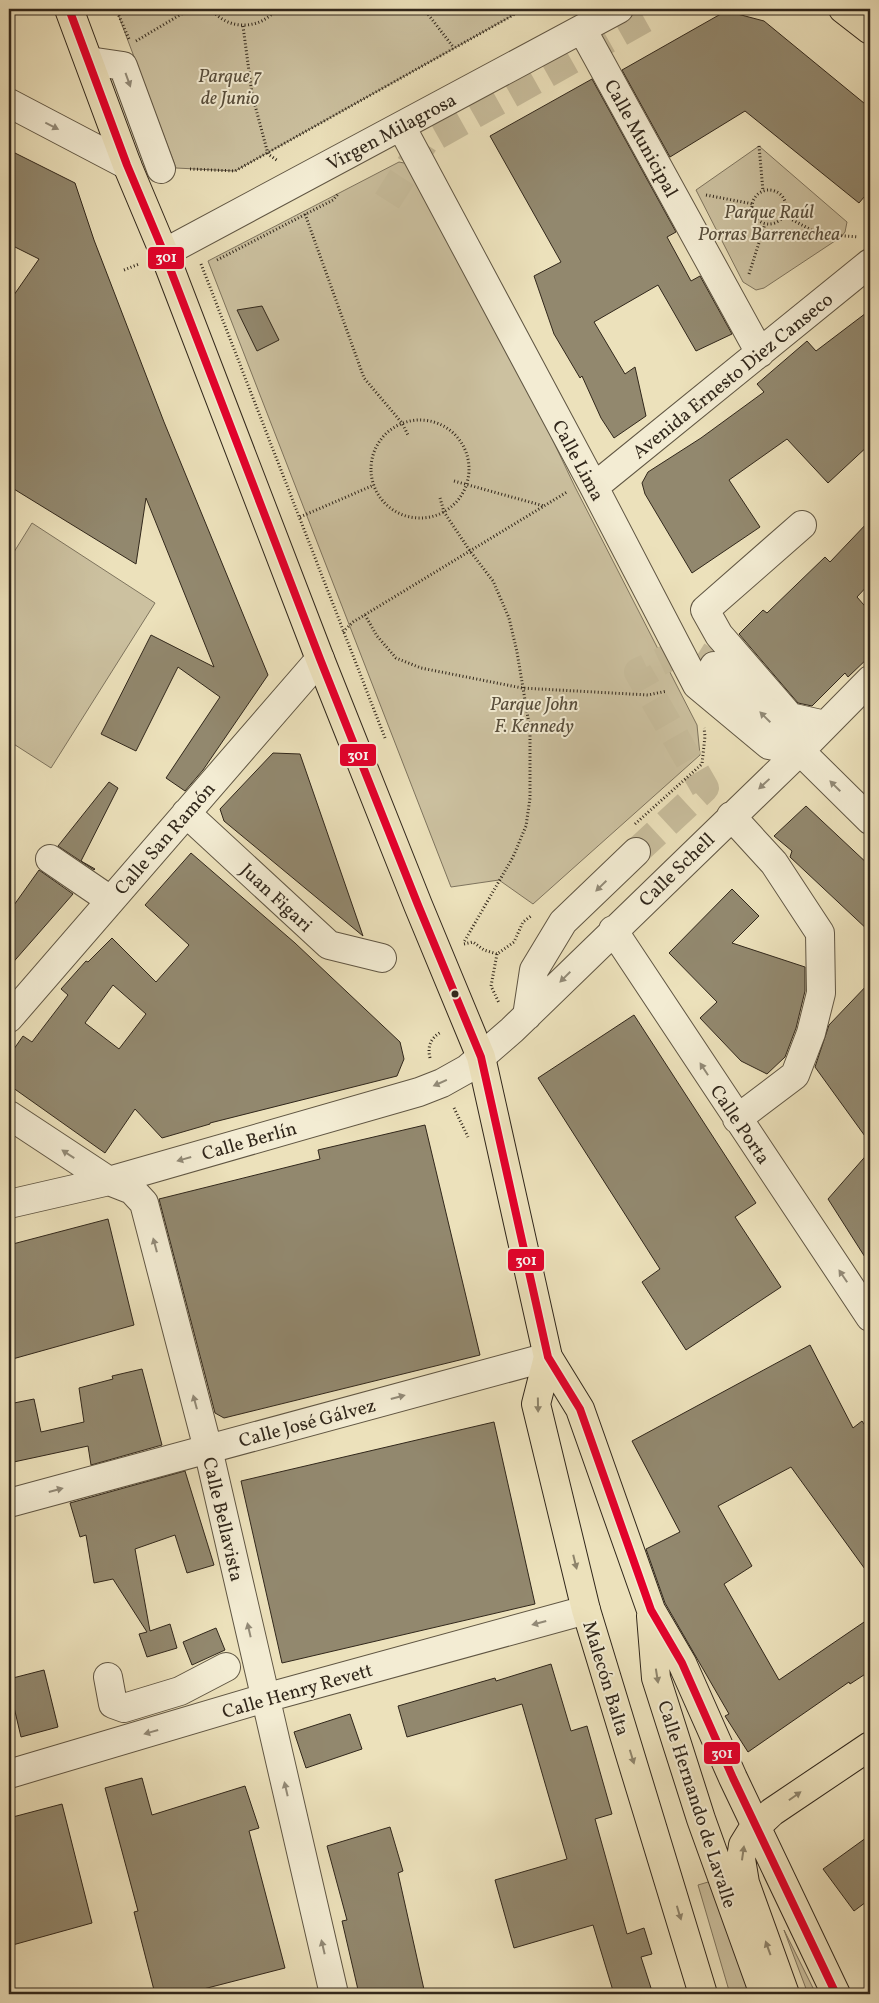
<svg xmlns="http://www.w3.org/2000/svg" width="879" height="2003" font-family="Vollkorn,serif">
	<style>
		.green { fill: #ccc1a0; stroke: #7e745e }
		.building { fill: #92886e; stroke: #31271b; fill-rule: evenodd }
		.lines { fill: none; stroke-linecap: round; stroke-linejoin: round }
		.minor-tunnel { stroke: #c7bc9b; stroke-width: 28; stroke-dasharray: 28 14; stroke-linecap: butt }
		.minor-casing { stroke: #605643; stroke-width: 30 }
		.major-casing { stroke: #31271b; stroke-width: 30 }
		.path { stroke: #31271b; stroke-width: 3; stroke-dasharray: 1 2.5; stroke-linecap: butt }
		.minor { stroke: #f3ecd3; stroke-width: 28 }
		.major { stroke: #ece1bb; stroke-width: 28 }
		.bus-1-casing { stroke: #f3ecd3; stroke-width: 11 }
		.bus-1 { stroke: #e4002b; stroke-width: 8 }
		.oneway { fill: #928a77 }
		.oneway2 { fill: #8e846b }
		.bus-dot { fill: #31271b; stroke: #f3ecd3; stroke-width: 2 }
		.labels { text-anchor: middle; stroke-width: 4; stroke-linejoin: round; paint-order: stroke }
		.park-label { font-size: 19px; font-style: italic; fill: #584e3c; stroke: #f3ecd3 }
		.street-label { font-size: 19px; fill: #31271b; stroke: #f3ecd3 }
		.line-badge { stroke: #f3ecd3; stroke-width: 2 }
		.badge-label { font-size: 14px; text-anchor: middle; font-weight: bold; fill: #fff }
	</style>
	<rect width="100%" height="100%" fill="#ece1bb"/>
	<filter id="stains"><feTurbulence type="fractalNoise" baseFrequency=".004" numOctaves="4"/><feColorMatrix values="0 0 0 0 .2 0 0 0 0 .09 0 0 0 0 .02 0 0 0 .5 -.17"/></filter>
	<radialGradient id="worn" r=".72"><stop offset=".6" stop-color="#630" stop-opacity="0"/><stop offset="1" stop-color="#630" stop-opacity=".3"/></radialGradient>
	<path class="green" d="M116 9H524L235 171 176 168Z
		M759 146 847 222 845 232 841 237 764 288 756 290 743 282 696 190Z
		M399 162 409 164 517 365 575 487 697 725 700 755 533 904 499 880 451 887 208 261Z
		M32 523 155 603 51 768 9 741V560Z
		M715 1880 755 1994H730L698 1885Z
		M784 1930 816 1994H808Z"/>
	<path class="building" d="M726 11 764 21 870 108V190L859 203 745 111 670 157 622 70Z
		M592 79 676 232 667 237 691 281 700 276 732 334 696 351 658 285 594 322 625 374 635 367 646 416 614 438 601 418 582 376 580 378 554 334 534 276 561 262 490 136Z
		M9 150 75 183 94 240 164 422 268 675 203 770 185 791 166 778 220 697 178 667 136 751 101 734 151 635 214 667 146 498 136 564 9 486V302L39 259 9 244Z
		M262 306 279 340 257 351 237 310Z
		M870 310V444L828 483 787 439 729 480 760 527 692 573 645 494 642 483 648 472 701 438 764 392 757 384 807 341 816 351Z
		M870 520V583L857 597 870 612V656L848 677 845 673 812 706 798 703 739 634 763 610 767 613 825 557 830 562Z
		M273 753 300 754 363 936 224 821 220 809Z
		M109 782 118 788 81 861 95 869 94 870 58 846Z
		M806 806 870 866V932L790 857 792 851 774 836Z
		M191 853 295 943 400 1042 404 1059 397 1076 210 1123V1124L162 1138 135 1109 105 1153 9 1085V1056L23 1036 32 1042 68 995 61 989 86 961 88 962 112 938 156 982 189 945 145 905ZM113 985 146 1014 119 1049 85 1023Z
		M39 870 73 894 9 967V912Z
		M732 889 759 916 732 943 805 967V991L796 1028 785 1057 767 1074 741 1061 700 1018 717 1002 669 953Z
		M870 982V1143L815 1067 829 1025Z
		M634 1015 756 1203 735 1217 781 1287 686 1350 642 1282 660 1269 538 1078Z
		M425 1125 480 1355 224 1418 215 1413 159 1199 320 1159 318 1150Z
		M870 1151V1265L828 1199Z
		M108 1219 134 1325 9 1360V1245Z
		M810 1345 853 1428 862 1421 870 1433V1576L791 1467 718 1506 752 1566 724 1584 779 1680 870 1618V1671L850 1684 849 1682 748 1752 725 1716 729 1714 665 1603 646 1549 680 1532 632 1441Z
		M142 1369 162 1445 91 1465 88 1446 9 1463V1404L34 1399 41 1432 84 1422 79 1388 113 1379 112 1376Z
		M494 1422 535 1604 282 1663 241 1481Z
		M185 1471 214 1565 187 1573 175 1535 135 1549 150 1631 170 1624 177 1648 147 1657 139 1634 147 1632 113 1579 94 1583 86 1535 80 1537 70 1503Z
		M216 1628 225 1650 192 1665 183 1642Z
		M551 1664 571 1731 587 1726 612 1814 595 1819 627 1934 644 1928 652 1954 641 1957 651 1988 631 1994H614L593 1925 514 1948 495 1880 567 1859 522 1704 407 1737 398 1706 495 1678 496 1681Z
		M44 1670 58 1727 21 1737 9 1686V1679Z
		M350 1714 362 1749 306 1768 294 1732Z
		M142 1778 152 1815 245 1786 259 1828 249 1831 285 1968 184 1994H155L134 1912 138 1911 105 1788Z
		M62 1804 92 1923 9 1946V1818Z
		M390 1827 403 1871 398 1873 425 1994H359L342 1921 347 1920 327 1846Z
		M870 1835V1899L854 1911 823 1869Z"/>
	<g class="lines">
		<path class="minor-tunnel" d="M387 201 424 143 653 14 655 9
			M636 852 705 788 638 672 687 649 714 666"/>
		<g class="minor-casing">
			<path id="minor" d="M582 29 760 353
				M89 61 123 66 161 169
				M9 103 127 165
				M401 126 594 487 697 685 769 745 800 751
				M164 253 619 9
				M594 487 870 263
				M802 525 705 610 719 635 790 717 825 725
				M714 666 870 820
				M186 813 329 945 382 958
				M731 816 774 863 820 933 821 993 811 1033 795 1075 737 1119
				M50 859 110 900
				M613 930 870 1317
				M527 1016 534 970 563 922 636 852
				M9 1018 320 659
				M9 1115 109 1181 132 1190 144 1203 208 1449 334 1994
				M9 1204 109 1181 419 1092 442 1083 467 1069 512 1030 800 751 870 680
				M9 1503 548 1357
				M108 1677 113 1704 124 1708 180 1691 226 1667
				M9 1774 265 1698 586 1610"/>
		</g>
		<g class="major-casing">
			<path id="major" d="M69 9 127 165 164 253 320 659 418 905 481 1057 548 1357 580 1409 651 1610 682 1663 733 1778 836 1994
				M843 9 870 30
				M548 1357 536 1404 586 1610 703 1994
				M651 1616 656 1678 701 1819 764 1994
				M785 1994 745 1883 741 1859 743 1845 751 1832 772 1812 870 1746"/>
		</g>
		<path class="path" d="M116 9 129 39
			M211 9C229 31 259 30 277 9
			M424 9 454 48
			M243 26 252 94 268 154 278 161
			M136 41 190 9
			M759 146 763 191
			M190 169 235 171 524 9
			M752 207a17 17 0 1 1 34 0a17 17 0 1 1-34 0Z
			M706 195 753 204
			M305 214 364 378 402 423 408 435
			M783 215 819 234 858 237
			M217 260 333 200 338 194
			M201 264 385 738
			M124 270 139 264
			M749 274 765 224
			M371 469a49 49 0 1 1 98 0a49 49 0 1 1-98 0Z
			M454 481 544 506
			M440 498 444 512 470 551 493 581 509 618 517 652 530 730V798L526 826 513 857 464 942
			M300 517 374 485
			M365 615 377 636 396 658 421 668 522 688 648 695 667 691
			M343 632 353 622 567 492
			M635 824 702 764 705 736 704 728
			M464 944 473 942 484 950 497 954 514 942 523 922 531 916
			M497 954 491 986 499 1003
			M430 1058C427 1046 431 1038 441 1032
			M454 1108 468 1137"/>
		<use href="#minor" class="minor"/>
		<use href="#major" class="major"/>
		<g class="bus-1-casing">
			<path id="bus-1" d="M69 9 127 165 164 253 320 659 418 905 481 1057 548 1357 580 1409 651 1610 682 1663 733 1778 836 1994"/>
		</g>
		<use href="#bus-1" class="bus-1"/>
	</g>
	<defs><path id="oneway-solid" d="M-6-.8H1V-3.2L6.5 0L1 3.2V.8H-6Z" transform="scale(1.25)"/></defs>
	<g class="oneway">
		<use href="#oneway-solid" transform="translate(128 80) rotate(70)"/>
		<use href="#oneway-solid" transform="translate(52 126) rotate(27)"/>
		<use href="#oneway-solid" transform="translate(765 717) rotate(-135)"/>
		<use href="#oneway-solid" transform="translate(764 784) rotate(137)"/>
		<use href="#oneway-solid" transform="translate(835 786) rotate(-135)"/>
		<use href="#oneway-solid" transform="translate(601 886) rotate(136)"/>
		<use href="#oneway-solid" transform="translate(565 977) rotate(135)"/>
		<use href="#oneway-solid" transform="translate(704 1069) rotate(-123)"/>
		<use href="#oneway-solid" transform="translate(440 1083) rotate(156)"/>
		<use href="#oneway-solid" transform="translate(68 1154) rotate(-147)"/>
		<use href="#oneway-solid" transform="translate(184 1159) rotate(164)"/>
		<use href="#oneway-solid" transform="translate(155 1245) rotate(-105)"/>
		<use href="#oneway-solid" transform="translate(843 1276) rotate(-124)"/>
		<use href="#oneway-solid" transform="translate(398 1397) rotate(-15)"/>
		<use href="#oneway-solid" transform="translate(195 1402) rotate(-105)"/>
		<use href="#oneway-solid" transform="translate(56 1490) rotate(-15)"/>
		<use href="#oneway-solid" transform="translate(539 1623) rotate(165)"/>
		<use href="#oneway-solid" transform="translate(249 1630) rotate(-103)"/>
		<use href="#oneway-solid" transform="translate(151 1732) rotate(164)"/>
		<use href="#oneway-solid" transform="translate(286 1789) rotate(-103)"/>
		<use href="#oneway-solid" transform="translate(323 1947) rotate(-103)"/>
	</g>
	<g class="oneway2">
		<use href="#oneway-solid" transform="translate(538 1405) rotate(89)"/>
		<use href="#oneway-solid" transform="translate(575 1562) rotate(76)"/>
		<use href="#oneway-solid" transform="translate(657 1676) rotate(81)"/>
		<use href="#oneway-solid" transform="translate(632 1757) rotate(73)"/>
		<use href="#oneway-solid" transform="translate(795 1796) rotate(-35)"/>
		<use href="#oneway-solid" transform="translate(743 1853) rotate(-82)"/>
		<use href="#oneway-solid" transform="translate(679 1913) rotate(73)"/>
		<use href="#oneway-solid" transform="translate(768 1948) rotate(-110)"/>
	</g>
	<circle class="bus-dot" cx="455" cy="994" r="4.5"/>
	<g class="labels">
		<g class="park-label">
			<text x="230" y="82">Parque 7<tspan x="230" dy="22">de Junio</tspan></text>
			<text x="769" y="218">Parque Raúl<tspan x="769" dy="22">Porras Barrenechea</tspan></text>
			<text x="534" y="710">Parque John<tspan x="534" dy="22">F. Kennedy</tspan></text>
		</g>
		<g class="street-label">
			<text transform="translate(391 131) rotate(-28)" y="7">Virgen Milagrosa</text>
			<text transform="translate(642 138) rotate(61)" y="7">Calle Municipal</text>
			<text transform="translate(732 375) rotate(-39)" y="7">Avenida Ernesto Diez Canseco</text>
			<text transform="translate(579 460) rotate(62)" y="7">Calle Lima</text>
			<text transform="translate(164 838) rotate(-49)" y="7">Calle San Ramón</text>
			<text transform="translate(676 869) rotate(-44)" y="7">Calle Schell</text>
			<text transform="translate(277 897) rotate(43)" y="7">Juan Figari</text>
			<text transform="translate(741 1124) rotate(56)" y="7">Calle Porta</text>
			<text transform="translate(249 1140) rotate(-16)" y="7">Calle Berlín</text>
			<text transform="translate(307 1422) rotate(-15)" y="7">Calle José Gálvez</text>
			<text transform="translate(224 1519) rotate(77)" y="7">Calle Bellavista</text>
			<text transform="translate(607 1678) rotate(73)" y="7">Malecón Balta</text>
			<text transform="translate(297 1690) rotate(-16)" y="7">Calle Henry Revett</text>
			<text transform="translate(698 1804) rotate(72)" y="7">Calle Hernando de Lavalle</text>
		</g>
	</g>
	<g class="line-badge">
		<rect x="147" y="246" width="38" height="24" rx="5" fill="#e4002b"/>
		<rect x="339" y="743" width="38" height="24" rx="5" fill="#e4002b"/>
		<rect x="507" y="1248" width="38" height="24" rx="5" fill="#e4002b"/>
		<rect x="703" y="1741" width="38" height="24" rx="5" fill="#e4002b"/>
	</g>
	<g class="badge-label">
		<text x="166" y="262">301</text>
		<text x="358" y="760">301</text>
		<text x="526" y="1265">301</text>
		<text x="722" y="1758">301</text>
	</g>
	<rect width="879" height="2003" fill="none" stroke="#ece1bb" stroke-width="30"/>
	<rect x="10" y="10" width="859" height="1983" fill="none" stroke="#31271b" stroke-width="2.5"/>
	<rect x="15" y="15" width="849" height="1973" fill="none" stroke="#31271b"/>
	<rect width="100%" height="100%" filter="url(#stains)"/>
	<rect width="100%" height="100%" fill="url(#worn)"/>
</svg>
